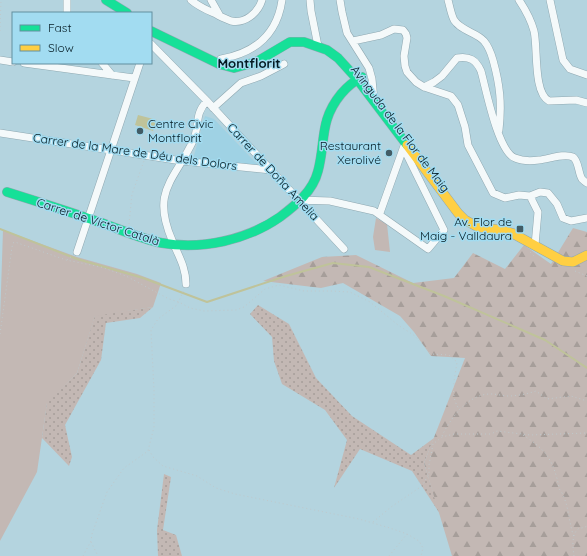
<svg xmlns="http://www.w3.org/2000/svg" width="587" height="556" font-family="Quicksand,sans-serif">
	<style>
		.built { fill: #9fd2e4 }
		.grass { fill: url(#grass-dots) }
		.forest { fill: url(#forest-firs) }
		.garden { fill: #c3b8b4 }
		.water { fill: #bfc39a }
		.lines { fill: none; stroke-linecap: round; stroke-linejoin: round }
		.stream { stroke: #bfc39a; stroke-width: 2 }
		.street-casing { stroke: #8fa8b1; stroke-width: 8 }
		.fast-casing { stroke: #8fa8b1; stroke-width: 10 }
		.slow-casing { stroke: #8fa8b1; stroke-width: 10 }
		.path { stroke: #bfc9cc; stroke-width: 1; stroke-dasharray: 1 3; stroke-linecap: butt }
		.street { stroke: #f4f9fa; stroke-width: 7 }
		.fast { stroke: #16e098; stroke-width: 9 }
		.slow { stroke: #ffcf43; stroke-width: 9 }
		.poi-dot { fill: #425c65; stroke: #a2dcf1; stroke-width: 1.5 }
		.labels { text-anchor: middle; stroke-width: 3; stroke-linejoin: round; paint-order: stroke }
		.poi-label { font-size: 12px; fill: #041b23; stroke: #a2dcf1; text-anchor: end }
		.street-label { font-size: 12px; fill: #041b23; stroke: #a2dcf1 }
		.neighbourhood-label { font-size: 13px; font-weight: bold; fill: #041b23; stroke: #a2dcf1 }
	</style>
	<defs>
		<pattern id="grass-dots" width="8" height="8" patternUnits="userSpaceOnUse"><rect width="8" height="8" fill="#c3b8b4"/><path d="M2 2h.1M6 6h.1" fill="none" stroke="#a69e9a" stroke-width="1.8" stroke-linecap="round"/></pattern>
		<pattern id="forest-firs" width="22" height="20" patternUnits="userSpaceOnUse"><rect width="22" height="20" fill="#c3b8b4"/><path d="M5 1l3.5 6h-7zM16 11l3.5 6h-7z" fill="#a69e9a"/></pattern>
	</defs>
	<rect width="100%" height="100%" fill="#b4d4df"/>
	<path class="built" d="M205 116 214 119 258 165 257 167 193 159Z"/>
	<path class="grass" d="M258 305 289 324 316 378 352 416 411 455 434 438 424 463 440 514 412 471 360 449 334 488 347 440 325 410 282 384 274 361 272 337 250 314Z
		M153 307 140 318 106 323 101 360 65 425 72 457 69 466 42 438 47 402 77 373 95 315Z
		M164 474 171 477 163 530 176 535 182 556H158L157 530Z"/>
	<path class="forest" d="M573 228 587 232V556H452L424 463 465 358 431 356 414 332 400 316 343 283 321 288 263 281 322 257 356 255 413 283 454 278 473 253 505 269 524 245 551 264Z"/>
	<path class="garden" d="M376 218 387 224 390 252 375 250 373 237Z
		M3 230 77 257 137 274 161 283 153 307 95 316 77 373 47 403 37 472 0 541V321Z"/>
	<path class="water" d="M138 115 157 120 153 131 135 125Z"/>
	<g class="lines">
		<path class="stream" d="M0 229 77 259 143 278 207 302 286 276 333 263 369 267 444 296 545 340 587 368"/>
		<g class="street-casing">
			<path id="street" d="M67 0V13
				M191 0C199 7 207 10 216 14 221 17 226 19 231 21 245 24 258 13 262 0
				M211 0 220 16
				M310 0 311 11 318 46
				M340 0 342 12 347 33 369 68 372 79 374 100
				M448 0C450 7 451 14 454 20 461 31 476 32 484 41 489 47 491 53 493 60 500 85 502 104 499 130
				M519 0C525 9 531 20 534 31 538 47 533 93 549 101L576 100 587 103
				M550 0 563 60 570 69 587 75
				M353 41 381 35 394 29 403 30 406 34 407 38 404 56 405 66 407 72 416 82 424 87 451 96 458 105 465 127 468 145 493 193 505 198 519 195 530 196 538 212 535 245
				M151 44 207 101 344 249
				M221 59C255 53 277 35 282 0
				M0 60 13 62
				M24 63 134 78
				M102 63 112 75
				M424 87 434 82 442 76 457 58C470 56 476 60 481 71 486 89 498 152 515 158 522 161 532 161 539 160 549 159 564 153 573 157 579 161 578 173 582 179 584 181 585 182 587 183
				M213 108 241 83 261 76 284 64
				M0 133 182 161 271 170
				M530 196 540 192 548 193 557 204 563 218 571 221 587 218
				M299 200 330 201 374 211 428 249 444 230 404 149
				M380 213 404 146
				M77 252 140 63
				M186 284C186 267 178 255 172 240 151 191 174 181 193 141 200 126 194 114 207 101"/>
		</g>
		<g class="fast-casing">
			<path id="fast" d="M106 0 127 13
				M151 31 219 64 234 68 256 62 290 42H304L327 50 338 58 357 79 407 145
				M7 192C39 202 70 212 102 223 122 230 141 239 162 243 202 250 247 240 280 217 296 205 313 191 318 171 326 141 319 121 341 94 347 87 354 81 362 77"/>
		</g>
		<g class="slow-casing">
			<path id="slow" d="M407 145 458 213 465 220 478 227 501 230 512 233 563 261 573 262 587 255"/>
		</g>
		<path class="path" d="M0 31 1 0
			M129 224 132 194 144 161
			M530 252 535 257
			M67 260 72 256
			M575 271 587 276
			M0 334 12 247 13 243 15 242 66 260 101 267 126 276 169 299 179 302 190 308 204 311 236 310 244 307 265 289 279 285 304 291H331L350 292 370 302 398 325 415 336 431 354 449 355 457 362C455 378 449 397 460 410
			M523 435C546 450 553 459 559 487 559 490 562 492 563 495 569 508 569 524 574 537
			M442 436C451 417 469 393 492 394 497 394 503 396 508 396 517 396 527 394 536 391L547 399 571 396 587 401
			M149 450 153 457 163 466 197 476 216 488 235 494 359 519 390 528 407 534 419 541 423 548 421 556
			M373 522 391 507 422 486 429 474V465L433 444 442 437 454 434H491L497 431 530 435 587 433
			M91 542 98 556
			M83 556 91 541 92 534 107 492 124 468 148 451 154 427V390L151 330 158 319 177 305 184 290
			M389 556 407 534
			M574 556C573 549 571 535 578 529 580 528 584 528 587 526"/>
		<use href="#street" class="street"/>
		<use href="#fast" class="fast"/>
		<use href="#slow" class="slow"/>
	</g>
	<g class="poi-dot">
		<circle cx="140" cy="131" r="4"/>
		<circle cx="389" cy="153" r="4"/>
		<rect x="516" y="225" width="8" height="8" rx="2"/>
	</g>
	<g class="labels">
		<g class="poi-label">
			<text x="148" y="128" text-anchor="start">Centre Civic<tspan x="148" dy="14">Montflorit</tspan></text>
			<text x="381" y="150">Restaurant<tspan x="381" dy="14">Xerolivé</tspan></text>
			<text x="512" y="226">Av. Flor de<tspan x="512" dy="14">Maig - Valldaura</tspan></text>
		</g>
		<g class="street-label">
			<text transform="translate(400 129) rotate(53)" y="4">Avinguda de la Flor de Maig</text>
			<text transform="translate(135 152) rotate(8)" y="4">Carrer de la Mare de Déu dels Dolors</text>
			<text transform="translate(273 172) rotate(47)" y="4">Carrer de Doña Amelia</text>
			<text transform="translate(98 222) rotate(18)" y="4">Carrer de Víctor Català</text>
		</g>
		<g class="neighbourhood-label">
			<text x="249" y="68">Montflorit</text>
		</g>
	</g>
	<rect x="12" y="12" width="140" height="52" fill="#a2dcf1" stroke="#638f9f"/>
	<rect x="20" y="25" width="20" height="6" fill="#16e098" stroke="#638f9f"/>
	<text x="48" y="32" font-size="12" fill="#041b23">Fast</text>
	<rect x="20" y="45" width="20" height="6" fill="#ffcf43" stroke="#638f9f"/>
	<text x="48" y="52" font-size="12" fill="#041b23">Slow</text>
</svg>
